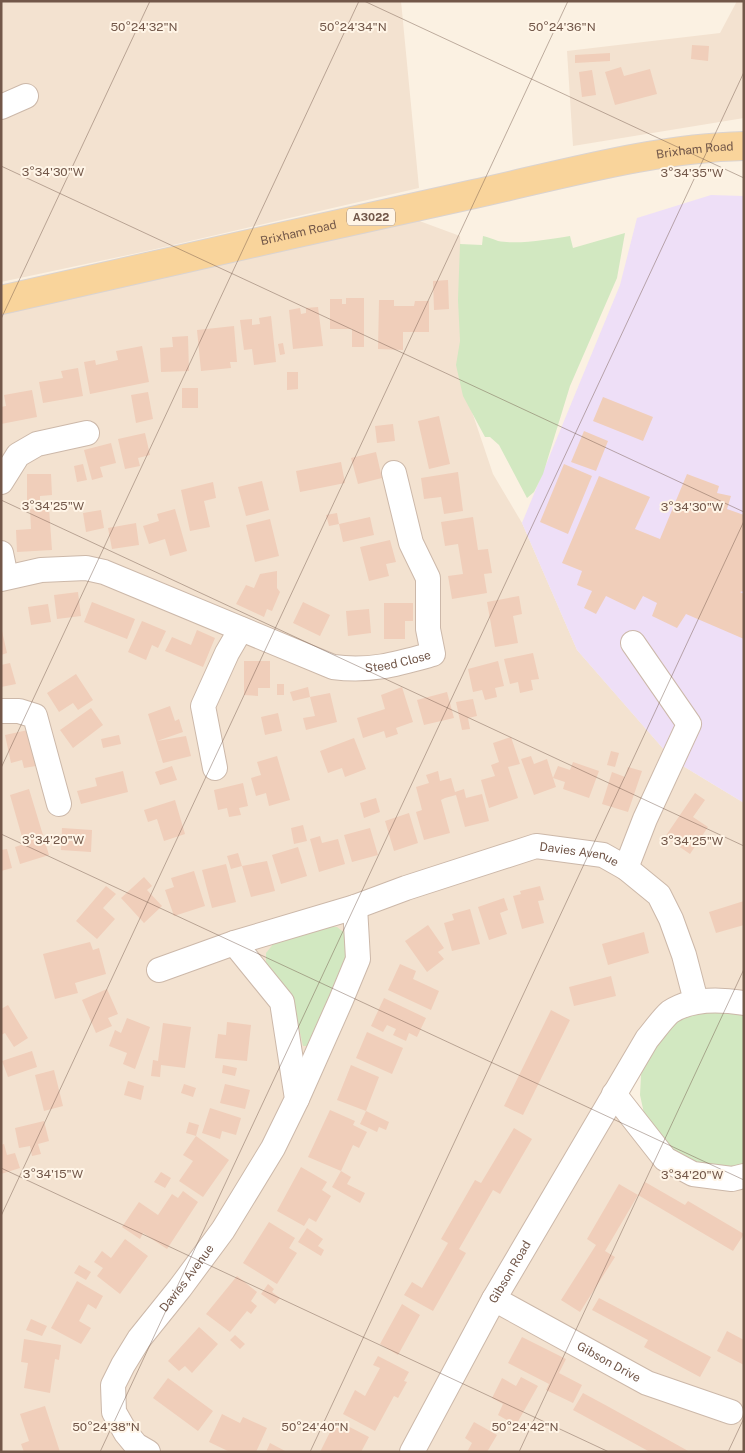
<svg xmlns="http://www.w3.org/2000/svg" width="745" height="1453" font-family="'Public Sans',sans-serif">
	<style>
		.residential { fill: #f3e2d0 }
		.education { fill: #eedff7 }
		.green { fill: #d2e8c1 }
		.building { fill: #f0ceba }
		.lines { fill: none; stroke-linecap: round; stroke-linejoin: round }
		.minor-casing { stroke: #ccb8a9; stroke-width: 26 }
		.major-casing { stroke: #dad3d0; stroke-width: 30 }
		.minor { stroke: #fff; stroke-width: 24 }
		.major { stroke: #f9d49b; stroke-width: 28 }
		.ticks { fill: none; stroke: #725749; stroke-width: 1; stroke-opacity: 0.45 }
		.labels { text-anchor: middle; stroke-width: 4; stroke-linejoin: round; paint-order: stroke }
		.shield { fill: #fff5e7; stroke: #9c8678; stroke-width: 1 }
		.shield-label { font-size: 11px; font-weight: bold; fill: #725749 }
		.street-label { font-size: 12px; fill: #725749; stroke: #fff5e7 }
		.ticks-label { font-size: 12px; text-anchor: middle; fill: #725749; stroke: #fff5e7; stroke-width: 4; stroke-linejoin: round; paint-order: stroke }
	</style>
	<rect width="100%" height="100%" fill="#fbf1e2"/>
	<path class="residential" d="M1 1H401L419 188 147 251 1 282Z
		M737 1H744V118L573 146 567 51 720 33Z
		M414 207V219L460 236 467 397 493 474 522 523 577 650 673 760 744 803V1003L670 1013 614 1094 744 1176V1452H1V315Z"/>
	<path class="education" d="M711 195 744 196V803L673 760 577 650 522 523 620 285 637 218Z"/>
	<path class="green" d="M625 233 617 278 570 386 543 474 534 492 527 498 499 445 490 437H485L463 396 456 365 460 341 458 300 460 244 482 245 483 236C488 237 493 239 498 241 517 245 551 239 570 236L573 248Z
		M328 927H337L346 934 347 952 344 972 310 1046H303L292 997 269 969 266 962V953L274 943Z
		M703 1011 744 1013V1165L731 1168H708L669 1151 645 1118 640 1095 641 1075 648 1055 664 1033 680 1020Z"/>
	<path class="building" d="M692 45 709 46 708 61 691 59Z
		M610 53V61L575 63V55Z
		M621 67 624 76 650 69 657 94 615 105 605 72Z
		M592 70 596 95 582 97 579 72Z
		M448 280 449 309 434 310 433 281Z
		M346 298H364V347H352V329H330V299H342V304H346Z
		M379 300H394V306H414L415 301H429V332H403V350L378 349Z
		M318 307 323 346 293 349 289 310 300 308 301 314 306 313V308Z
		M271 316 276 362 254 365 252 349 244 350 240 320 252 319V325L260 324 259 318Z
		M234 326 237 362H230L231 368 201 371 197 330Z
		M188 336 189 371 161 372 160 348 173 347 172 337Z
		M283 343 285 354 280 355 278 344Z
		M142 346 149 382 90 394 84 362 95 360 96 365 118 360 116 351Z
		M78 368 83 396 43 403 39 382 63 378 61 371Z
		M287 372H298V389L287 390Z
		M182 388H198V408H182Z
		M32 390 37 417 1 424V407L6 406 4 395Z
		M148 392 153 419 136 423 131 395Z
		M603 397 653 417 643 441 593 421Z
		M439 416 450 464 429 469 418 421Z
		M393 424 395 441 377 443 375 426Z
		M584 431 608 441 596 471 571 462Z
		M145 433 150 455 138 458 140 466 125 469 118 439Z
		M111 443 116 463 100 467 103 477 92 480 84 450Z
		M376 452 382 478 358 484 351 458Z
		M341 462 345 483 300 492 296 471Z
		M83 464 87 480 77 482 74 466Z
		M564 464 592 476 568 534 540 522Z
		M458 472 463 511 444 514 441 497 424 499 421 478Z
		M27 474H51L52 495 40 496V505H27Z
		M687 474 719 486 717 493 731 496 727 509 744 515V591L740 592 744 594V639L686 614 677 628 652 616 657 603 643 596 635 610 606 596 596 614 584 608 592 591 577 585 582 571 562 563 599 476 650 497 635 529 660 539Z
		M262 481 269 510 246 516 238 487Z
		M213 482 216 498 204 501 210 527 190 531 181 490Z
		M49 508 52 550 17 552 16 530 31 529 30 509Z
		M175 509 187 551 170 556 165 539 149 544 143 526 159 521 157 514Z
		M101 510 104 528 86 532 83 513Z
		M337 513 339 524 329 526 326 515Z
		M370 517 374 535 343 542 339 524Z
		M473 517 478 550 488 549 492 573 484 574 487 593 452 599 448 576 463 574 458 544 445 546 441 522Z
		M270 519 279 556 255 562 246 525Z
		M136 523 139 545 112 549 108 528Z
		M390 540 396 562 386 564 389 576 369 581 360 547Z
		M277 571V588L280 592 272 611 267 609 264 617 236 604 246 585 254 588 260 574Z
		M78 592 81 616 57 619 54 595Z
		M519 596 522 614 513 616 518 643 495 647 487 602Z
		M92 602 135 619 127 639 84 622Z
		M303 602 330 615 320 636 293 623Z
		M384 603H413V621H405V639H384Z
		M48 604 51 622 31 625 28 607Z
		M369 609 371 633 348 636 346 611Z
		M142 621 166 631 158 648 152 645 146 660 128 652Z
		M197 630 215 638 203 667 165 651 172 637 191 645Z
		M2 631 7 653 1 655V632Z
		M533 653 539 679 531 680 533 690 520 693 518 682 510 684 504 659Z
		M244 661H270V688H258V696L244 695Z
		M498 661 504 686 495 688 497 697 485 700 482 690 473 692 468 669Z
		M10 663 16 684 1 687V665Z
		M76 674 93 700 78 710 73 703 59 712 47 693Z
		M277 684H284V695H277Z
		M308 687 310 697 293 701 290 692Z
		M402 687 413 722 396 728 398 734 386 738 384 731 363 738 357 718 385 709 381 695Z
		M447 692 454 718 424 725 417 700Z
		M330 693 337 722 306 730 303 718 315 716 310 697Z
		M473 699 477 716 468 718 470 729 462 730 456 702Z
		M170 706 175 721 179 719 183 732 157 741 186 736 191 756 163 763 148 714Z
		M91 708 103 725 73 748 60 730Z
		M278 713 282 731 265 735 261 717Z
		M28 730 36 766 24 768 22 760 11 763 5 735Z
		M119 735 121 744 103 748 101 739Z
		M511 737 520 764 508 767 518 798 489 808 481 780 495 776 491 765 499 762 493 743Z
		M354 738 366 769 345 777 342 768 328 773 320 751Z
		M611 751 619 753 615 767 607 765Z
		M277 756 290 800 269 806 266 793 256 796 251 778 261 775 257 762Z
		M531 756 534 764 547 759 553 778 558 766 570 770 573 762 599 771 589 798 563 789 565 782 553 778 556 787 534 795 521 759Z
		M172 766 177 780 160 785 155 772Z
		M628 767 642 771 628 812 602 804 612 772 625 777Z
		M123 771 128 792 81 804 77 791 97 786 95 778Z
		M438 771 440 781 451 778 455 792 464 789 466 798 482 794 489 821 465 827 456 795 445 798 441 800 450 833 424 840 416 812 422 810 416 787 429 783 426 775Z
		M243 783 248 806 239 808 241 815 229 817 227 808 218 810 214 790Z
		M29 789 49 855 20 864 15 847 24 844 10 795Z
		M695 793 705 800 693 817 708 827 690 854 665 837Z
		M376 798 380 812 364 818 360 803Z
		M175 800 185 834 164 841 157 819 148 822 144 810Z
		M409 813 418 843 394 851 385 821Z
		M303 825 307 841 294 844 291 828Z
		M62 828 92 830 91 852 61 850Z
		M370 828 378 855 352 862 344 835Z
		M320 836 322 843 338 839 345 864 319 872 310 839Z
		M298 847 307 876 281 884 272 855Z
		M7 849 12 868 1 871V850Z
		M238 853 242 866 267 861 275 891 251 897 242 866 231 869 227 856Z
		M226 864 236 902 212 908 202 870Z
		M194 871 205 906 174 916 165 890 174 887 171 878Z
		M144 877 152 886 147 890 162 906 144 923 121 898Z
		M106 886 116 894 103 908 115 919 97 939 76 921Z
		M540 886 544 900 538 901 544 923 522 929 513 896 521 894 520 891Z
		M504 898 508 910 500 913 507 934 489 940 478 907Z
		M744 901V925L716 933 709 912Z
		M470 909 480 944 452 951 444 923 454 920 452 914Z
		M428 925 444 948 438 952 444 959 427 972 405 941Z
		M644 932 649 953 608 965 602 944Z
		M90 942 93 950 99 948 106 974 75 983 78 993 55 999 43 954Z
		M400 964 416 971 413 979 439 991 431 1010 388 990Z
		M611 976 616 996 574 1006 569 987Z
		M107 989 118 1014 108 1018 112 1026 96 1033 82 1000Z
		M384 998 426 1018 417 1037 409 1033 406 1041 393 1035 396 1029 387 1025 383 1032 371 1026Z
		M8 1005 28 1038 14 1047 5 1033 1 1035V1009Z
		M551 1010 570 1020 523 1115 504 1106Z
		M127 1018 150 1027 135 1069 123 1064 127 1053 109 1046 115 1030 121 1033Z
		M227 1022 251 1025 247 1061 215 1058 218 1034 226 1035Z
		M163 1023 191 1027 185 1068 161 1065 160 1077 151 1076 153 1060 158 1061Z
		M367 1032 403 1048 392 1074 356 1058Z
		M32 1051 37 1067 8 1077 2 1061Z
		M223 1065 237 1068 235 1076 222 1073Z
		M351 1065 379 1077 366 1111 337 1100Z
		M54 1070 63 1106 44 1111 35 1075Z
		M128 1081 144 1086 141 1100 124 1095Z
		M184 1084 196 1088 193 1097 181 1093Z
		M225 1084 250 1090 245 1109 220 1103Z
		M210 1108 241 1118 236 1135 222 1131 220 1139 202 1133Z
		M330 1110 355 1121 353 1125 367 1132 359 1148 353 1145 341 1171 308 1157Z
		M366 1111 389 1122 386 1130 379 1127 377 1132 360 1124Z
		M44 1121 49 1141 38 1144 41 1154 32 1156 30 1146 19 1148 15 1128Z
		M189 1122 199 1125 196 1136 186 1133Z
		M514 1128 532 1139 500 1194 493 1190 459 1249 466 1253 433 1311 404 1295 412 1282 422 1288 448 1243 441 1239 475 1180 481 1183Z
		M196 1136 229 1160 203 1197 179 1181 193 1161 183 1155Z
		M4 1144 7 1155 15 1153 20 1168 1 1174V1145Z
		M301 1167 327 1182 322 1190 331 1196 316 1222 309 1218 304 1226 277 1211Z
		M341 1171 351 1177 347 1184 365 1193 360 1203 332 1187Z
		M161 1172 171 1178 165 1188 154 1182Z
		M645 1182 685 1205 688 1201 744 1234 733 1251 638 1195Z
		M619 1184 638 1195 605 1251 615 1257 580 1312 561 1300 596 1245 587 1239Z
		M183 1191 198 1202 167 1249 143 1233 140 1239 122 1227 139 1202 158 1215 172 1194 178 1198Z
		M269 1222 295 1238 289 1248 297 1253 277 1284 243 1263Z
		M307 1228 323 1239 318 1246 324 1250 321 1256 298 1242Z
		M125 1239 148 1256 120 1294 97 1276 103 1268 94 1262 102 1251 111 1258Z
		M79 1265 91 1272 86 1280 74 1273Z
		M237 1276 257 1292 251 1301 257 1306 251 1314 247 1311 230 1332 206 1314Z
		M77 1281 103 1296 96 1309 88 1304 79 1321 91 1328 81 1344 51 1328Z
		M268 1284 274 1289 272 1292 280 1298 275 1304 261 1294Z
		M599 1298 711 1357 700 1377 644 1347 648 1340 592 1310Z
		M402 1304 420 1315 398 1355 380 1344Z
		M31 1319 47 1326 42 1336 26 1330Z
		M199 1327 218 1344 192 1373 185 1366 179 1371 168 1361Z
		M727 1331 744 1340V1365L717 1351Z
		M235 1335 245 1344 240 1349 230 1340Z
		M522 1337 566 1359 559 1373 582 1385 573 1403 546 1390 549 1384 508 1363Z
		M24 1339 61 1345 59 1360 55 1359 50 1393 24 1388 28 1363 21 1362Z
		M378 1356 409 1372 404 1381 407 1382 398 1398 394 1396 375 1431 343 1414 355 1390 365 1396 380 1368 373 1365Z
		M521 1377 538 1386 516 1425 498 1415 503 1404 492 1398 502 1378 516 1386Z
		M168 1378 213 1411 198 1431 153 1398Z
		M583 1393 609 1407 690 1452H650L573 1410Z
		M45 1406 60 1452H24L21 1444 29 1441 20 1414Z
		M222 1414 240 1423 243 1417 267 1428 256 1452H230L209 1442Z
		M336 1420 369 1437 361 1452H320Z
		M474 1422 497 1435 487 1452H467L472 1443 465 1438Z
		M270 1443 287 1452H266Z"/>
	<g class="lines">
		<g class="minor-casing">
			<g id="minor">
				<path d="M1 107 26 96"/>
				<path d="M1 482 18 455 37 444 87 433"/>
				<path d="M1 553 6 577"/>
				<path id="s1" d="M1 579 41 570 86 568 104 572 333 667C371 672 397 664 433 654L428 629V578L411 543 394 473"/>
				<path d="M1 711H19L35 716 59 804"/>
				<path d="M215 768 203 706 227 653 241 629"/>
				<path d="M626 868 645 819 689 724 633 643"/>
				<path id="s2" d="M159 970 234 943 355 907 406 888 536 846 603 855 626 868 659 895 671 919 684 955 696 1001"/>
				<path d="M614 1094 665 1159 693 1174 732 1179 744 1176"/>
				<path d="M297 1099 341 1000 358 959 355 907"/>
				<path id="s3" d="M494 1299 647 1383 731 1412"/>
				<path id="s4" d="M148 1452 136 1445 126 1433 114 1412 113 1385 123 1365 139 1339 180 1288 223 1230 273 1148 297 1099 282 1002 234 943"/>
				<path id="s5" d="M412 1452 494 1299 647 1039C654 1031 662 1019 670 1012 691 998 720 999 744 1003"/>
			</g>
		</g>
		<g class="major-casing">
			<g id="major">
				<path id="s6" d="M1 300C159 265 316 228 474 194 561 175 655 148 744 146"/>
			</g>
		</g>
		<use href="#minor" class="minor"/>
		<use href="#major" class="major"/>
	</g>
	<path class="ticks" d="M364 1 744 178M1 166 744 512M1 319 150 1M1 500 744 846M1 768 359 1M1 834 744 1180M1 1168 609 1452M1 1216 568 1M100 1452 744 72M310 1452 744 521M519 1452 744 969M728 1452 744 1418"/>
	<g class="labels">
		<rect class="shield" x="347" y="208.5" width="48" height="17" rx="4"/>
		<g class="shield-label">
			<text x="371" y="221">A3022</text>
		</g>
		<g class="street-label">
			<text dy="4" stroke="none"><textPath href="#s6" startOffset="710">Brixham Road</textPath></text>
			<text dy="4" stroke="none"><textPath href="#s6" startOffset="305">Brixham Road</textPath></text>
			<text dy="4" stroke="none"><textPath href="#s1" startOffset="418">Steed Close</textPath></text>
			<text dy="4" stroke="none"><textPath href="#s2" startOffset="441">Davies Avenue</textPath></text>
			<text dy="4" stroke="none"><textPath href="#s5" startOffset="205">Gibson Road</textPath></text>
			<text dy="4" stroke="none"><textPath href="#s4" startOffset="211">Davies Avenue</textPath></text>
			<text dy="4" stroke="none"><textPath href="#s3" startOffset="131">Gibson Drive</textPath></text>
		</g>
	</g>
	<g class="ticks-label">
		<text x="144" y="31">50°24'32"N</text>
		<text x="353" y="31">50°24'34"N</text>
		<text x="562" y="31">50°24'36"N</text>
		<text x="53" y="176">3°34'30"W</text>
		<text x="692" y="177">3°34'35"W</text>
		<text x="53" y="510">3°34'25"W</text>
		<text x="692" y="511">3°34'30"W</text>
		<text x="53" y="844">3°34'20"W</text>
		<text x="692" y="845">3°34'25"W</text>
		<text x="53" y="1178">3°34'15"W</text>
		<text x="692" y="1179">3°34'20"W</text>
		<text x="106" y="1431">50°24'38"N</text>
		<text x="315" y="1431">50°24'40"N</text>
		<text x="525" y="1431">50°24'42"N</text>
	</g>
	<rect width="745" height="1453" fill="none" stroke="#725749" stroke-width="5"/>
</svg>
